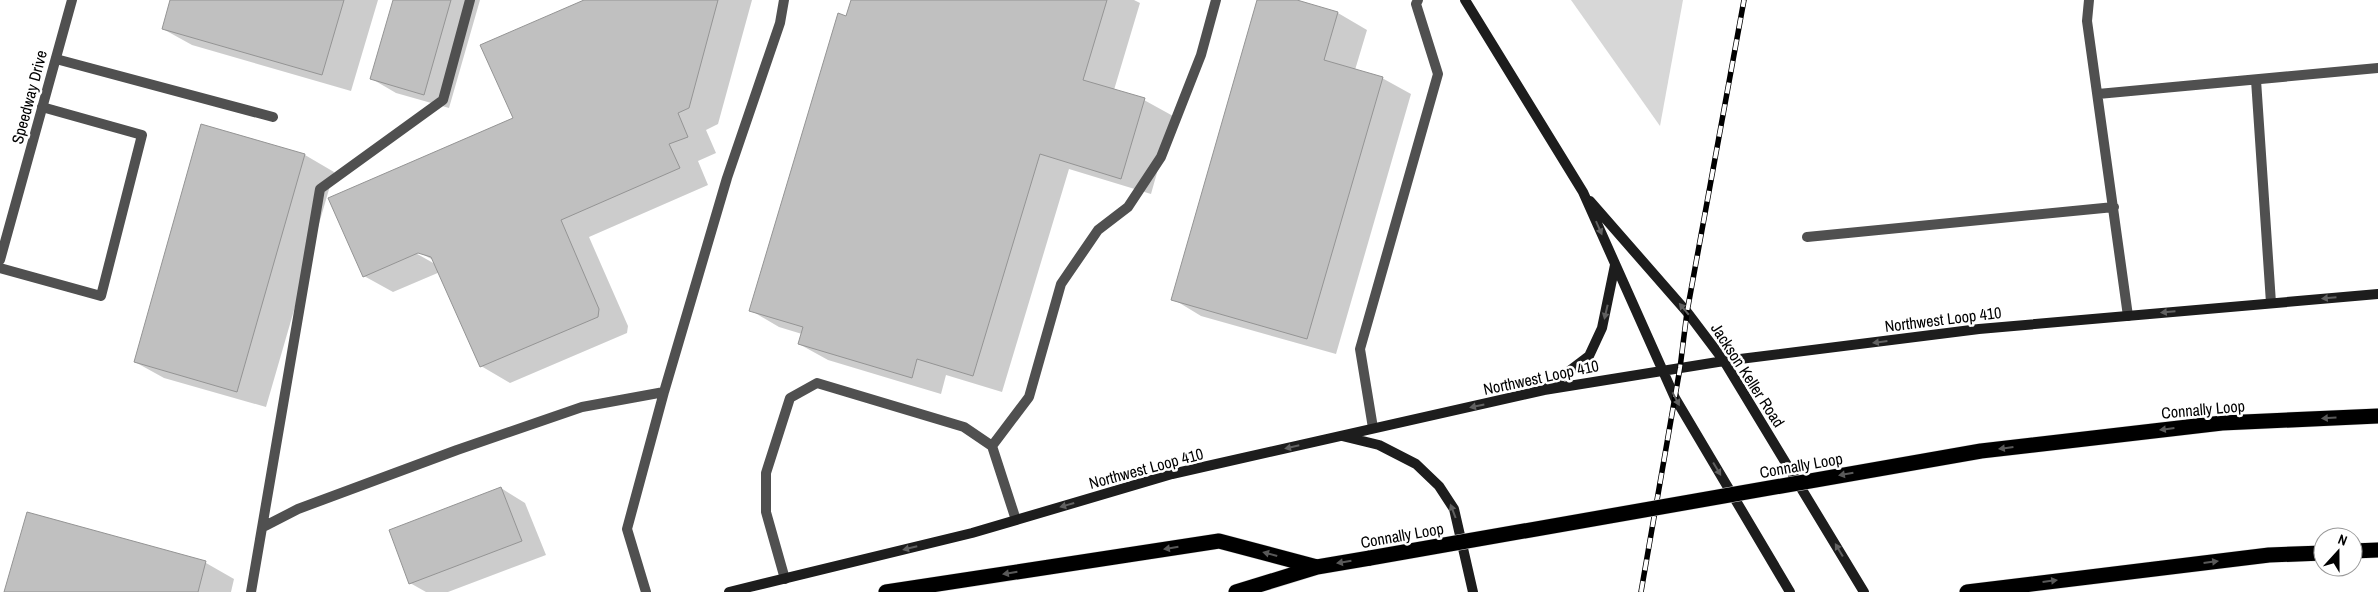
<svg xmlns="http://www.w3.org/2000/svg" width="2378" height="592" font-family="'Archivo Narrow',sans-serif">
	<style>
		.green { fill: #d7d7d7 }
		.shadow { fill: #0003; fill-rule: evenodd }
		.building { fill: #c0c0c0; stroke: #949494 }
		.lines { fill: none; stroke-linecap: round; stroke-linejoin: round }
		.motorway-casing { stroke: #dbdbdb; stroke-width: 16 }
		.service { stroke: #505050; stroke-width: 10 }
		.minor { stroke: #505050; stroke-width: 10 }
		.secondary { stroke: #1d1d1d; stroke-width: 10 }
		.motorway { stroke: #000; stroke-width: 15 }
		.rail-casing { stroke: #000; stroke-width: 5.5 }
		.rail { stroke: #fff; stroke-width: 4; stroke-dasharray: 11; stroke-linecap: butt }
		.motorway-bridge-casing { stroke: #dbdbdb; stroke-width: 16; stroke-linecap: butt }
		.motorway-bridge { stroke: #000; stroke-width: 15 }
		.oneway { fill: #616161 }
		.oneway2 { fill: #595959 }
		.labels { text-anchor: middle; stroke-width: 5; stroke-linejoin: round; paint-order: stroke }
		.street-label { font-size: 16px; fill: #000; stroke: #fff }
	</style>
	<rect width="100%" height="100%" fill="#fff"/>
	<path class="green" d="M1571 0H1683L1660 126Z"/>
	<path class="shadow" d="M172 0H378L351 91 192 45 163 29Z
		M395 0H480L449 108 396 93 372 79Z
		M587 0H752L718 124 706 130 716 153 698 161 708 185 589 237 628 326 627 333 510 383 481 366 440 272 393 292 364 276 514 118ZM413 249 435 261V264L412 251Z
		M852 0H1134L1140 3 1114 90 1144 100 1173 116 1151 194 1069 169 1002 392 946 375 941 394 828 360 799 344 802 334 779 327 750 310Z
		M1258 0H1293L1338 13 1367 30 1355 70 1382 78 1411 94 1336 354 1201 316 1173 299Z
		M305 155 334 172 266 407 164 378 135 362Z
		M501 488 525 503 546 555 448 592H426L410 583Z
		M206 563 234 579 231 592H6Z"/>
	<path class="building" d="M170 0H344L322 75 162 29Z
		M393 0H451L424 95 370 79Z
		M584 0H718L689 108 678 113 688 137 669 144 680 168 561 220 599 309 598 317 480 367 431 257 418 253 363 277 328 198 513 118 480 45Z
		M851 0H1107L1083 80 1145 98 1121 179 1040 154 973 376 917 359 912 378 798 344 803 327 749 311 838 13 846 16Z
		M1257 0H1297L1338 12 1324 60 1383 77 1307 339 1171 300Z
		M201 124 305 154 237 392 134 362Z
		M501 487 522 541 409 584 389 530Z
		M27 512 206 561 198 592H4Z"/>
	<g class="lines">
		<g class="motorway-casing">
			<path id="motorway" d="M2353 551 2378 550
				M886 592 1219 541 1317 567
				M1236 592 1317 567 1370 558
				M1967 592 2269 555 2323 553"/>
		</g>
		<path class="service" d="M2089 0 2087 21 2128 316
			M56 59 273 117
			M2256 80 2271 303
			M2098 94 2378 68
			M1807 237 2114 207
			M0 268 101 296 142 135 42 107
			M1373 428 1360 349 1438 74 1416 4 1418 0
			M992 446 1029 397 1061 284 1098 230 1128 207 1161 157 1201 55 1216 0
			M263 527 298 509 457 450 582 407 664 392
			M785 579 766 512V473L790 398 817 383 964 427 992 446 1016 520
			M251 592 320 189 443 100 470 0
			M646 592 627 529 664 392 727 178 780 23 784 0"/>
		<path class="minor" d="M0 260 72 0"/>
		<path class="secondary" d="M1465 0 1583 192 1675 398 1790 592
			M1590 201 1687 312 1724 361 1864 592
			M1547 388 1589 356 1602 328 1615 265
			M1342 436 1379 445 1416 464 1439 486 1454 509 1473 592
			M729 592 972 533 1172 474 1544 390 1724 361 1979 329 2378 294"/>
		<use href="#motorway" class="motorway"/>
		<g class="rail-casing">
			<path id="rail" d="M1641 592 1680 368 1687 312 1744 0"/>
		</g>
		<use href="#rail" class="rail"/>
		<g class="motorway-bridge-casing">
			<path id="motorway-bridge" d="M1370 558 1981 451 2222 423 2378 416"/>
		</g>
		<use href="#motorway-bridge" class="motorway-bridge"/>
	</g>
	<defs><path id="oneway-solid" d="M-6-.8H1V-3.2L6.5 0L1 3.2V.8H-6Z" transform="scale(1.25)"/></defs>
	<g class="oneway">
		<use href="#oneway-solid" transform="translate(1599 228) rotate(66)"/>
		<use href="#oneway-solid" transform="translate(2329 298) rotate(175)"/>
		<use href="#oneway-solid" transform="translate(1684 309) rotate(-130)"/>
		<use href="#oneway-solid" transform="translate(1606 312) rotate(103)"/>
		<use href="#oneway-solid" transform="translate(2168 312) rotate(175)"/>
		<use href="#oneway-solid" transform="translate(1880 342) rotate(173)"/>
		<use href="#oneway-solid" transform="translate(1676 399) rotate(62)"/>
		<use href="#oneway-solid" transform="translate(1477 406) rotate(168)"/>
		<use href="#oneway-solid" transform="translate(1292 447) rotate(167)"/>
		<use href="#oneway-solid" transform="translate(1717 469) rotate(59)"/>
		<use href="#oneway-solid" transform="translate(1067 505) rotate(164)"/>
		<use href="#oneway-solid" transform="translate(1453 511) rotate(-111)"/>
		<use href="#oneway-solid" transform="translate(910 548) rotate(166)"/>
		<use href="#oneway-solid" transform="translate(1839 550) rotate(-121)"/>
	</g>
	<g class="oneway2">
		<use href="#oneway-solid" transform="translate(2329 418) rotate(177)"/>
		<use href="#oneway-solid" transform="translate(2167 429) rotate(173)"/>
		<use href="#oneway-solid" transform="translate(2006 448) rotate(173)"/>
		<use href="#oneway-solid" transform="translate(1846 474) rotate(170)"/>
		<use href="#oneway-solid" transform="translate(1171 548) rotate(171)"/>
		<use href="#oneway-solid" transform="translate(1270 554) rotate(-165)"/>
		<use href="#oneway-solid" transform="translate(1344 562) rotate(171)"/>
		<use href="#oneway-solid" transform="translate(2211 562) rotate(-7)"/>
		<use href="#oneway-solid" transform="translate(1010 573) rotate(171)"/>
		<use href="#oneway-solid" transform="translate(2050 581) rotate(-7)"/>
	</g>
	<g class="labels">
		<g class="street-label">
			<text transform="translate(29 97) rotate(-75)" y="6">Speedway Drive</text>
			<text transform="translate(1943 319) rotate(-7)" y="6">Northwest Loop 410</text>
			<text transform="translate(1748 375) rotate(57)" y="6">Jackson Keller Road</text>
			<text transform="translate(1541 377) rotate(-12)" y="6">Northwest Loop 410</text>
			<text transform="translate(2203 409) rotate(-5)" y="6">Connally Loop</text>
			<text transform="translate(1801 465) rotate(-10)" y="6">Connally Loop</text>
			<text transform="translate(1146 468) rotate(-15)" y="6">Northwest Loop 410</text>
			<text transform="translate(1402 535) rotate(-10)" y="6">Connally Loop</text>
		</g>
	</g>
	<g transform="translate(2338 552) rotate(21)"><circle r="24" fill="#ffffff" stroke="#999999"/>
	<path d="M0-4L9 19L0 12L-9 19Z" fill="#000000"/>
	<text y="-8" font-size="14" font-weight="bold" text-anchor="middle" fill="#000000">N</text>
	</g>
</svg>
